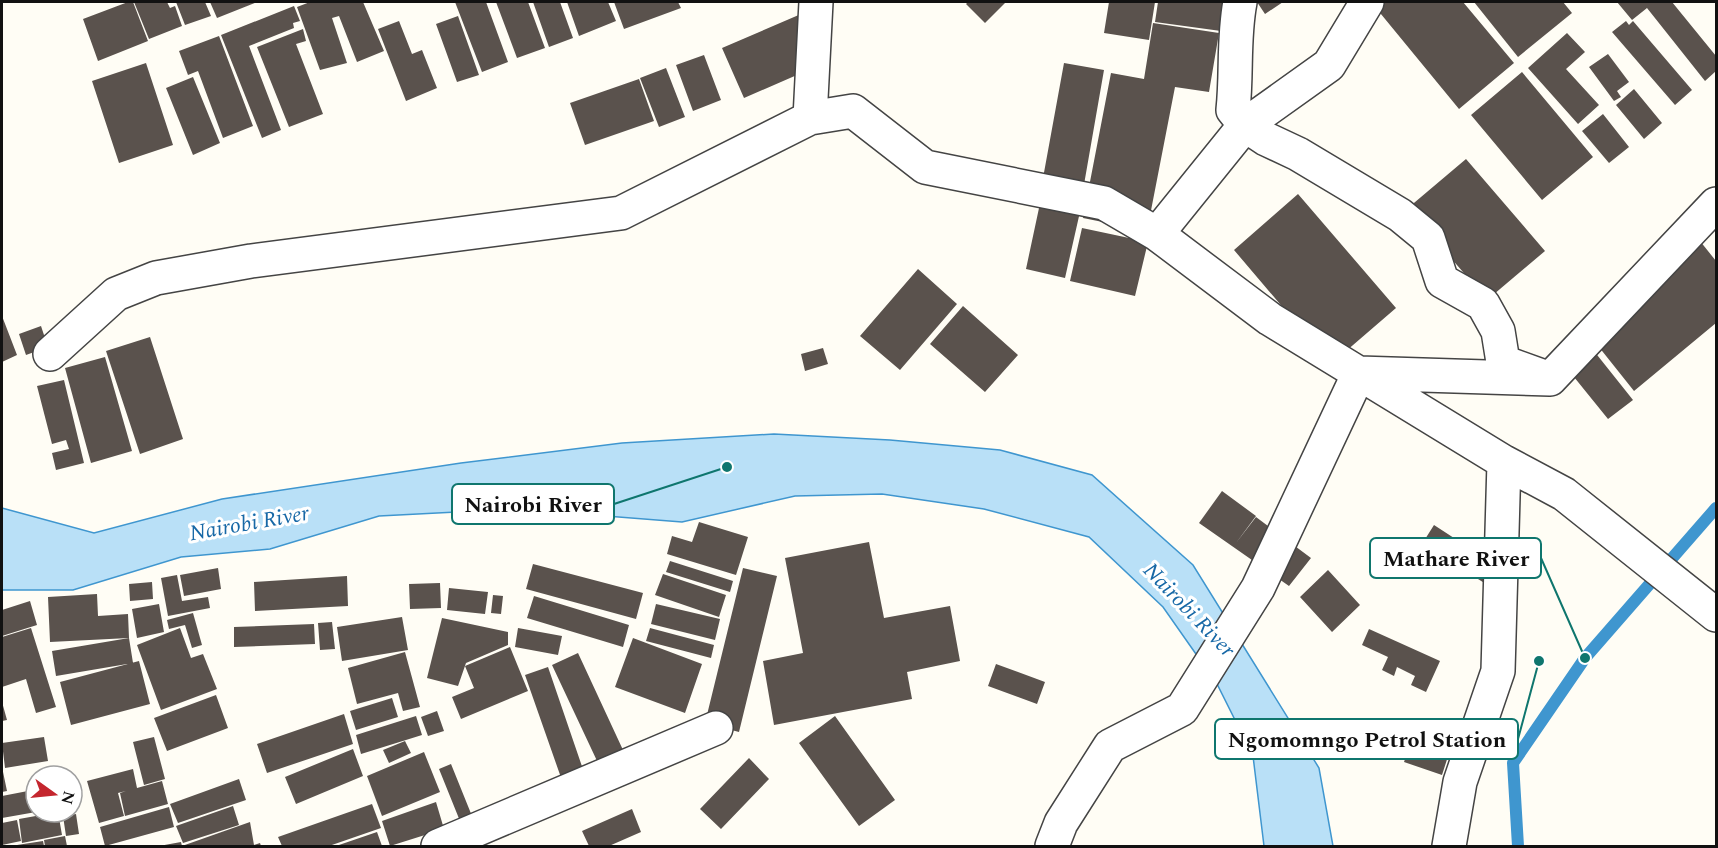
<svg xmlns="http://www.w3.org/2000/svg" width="1718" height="848" font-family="Spectral,serif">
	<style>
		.water { fill: #b9e0f7; stroke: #3f96cf; stroke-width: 1.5 }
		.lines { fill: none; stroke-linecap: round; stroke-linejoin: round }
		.stream { stroke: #3f96cf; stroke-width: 12 }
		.building { fill: #5a524d }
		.street-casing { stroke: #444; stroke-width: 36 }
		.street { stroke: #fff; stroke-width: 33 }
		.labels { text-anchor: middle; stroke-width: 6; stroke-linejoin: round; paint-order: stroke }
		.water-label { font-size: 22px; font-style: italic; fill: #1768a6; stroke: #fff }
		.leader { fill: none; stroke: #0f766e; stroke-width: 2 }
		.callout-dot { fill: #0f766e; stroke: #fff; stroke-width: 2 }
		.callout { fill: #fff; stroke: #0f766e; stroke-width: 2 }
		.callout-label { font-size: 22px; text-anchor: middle; font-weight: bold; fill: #111 }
	</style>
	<rect width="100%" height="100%" fill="#fffdf5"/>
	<path class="water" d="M774 434 890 440 1000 450 1092 475 1193 565 1319 768 1333 846H1264L1253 756 1217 684 1163 607 1089 537 984 509 882 494 795 496 682 522 517 509 379 516 270 549 181 557 73 590H2V508L94 533 222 499 461 463 622 443Z"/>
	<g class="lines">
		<path class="stream" d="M1518 846 1513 763 1585 658 1716 508"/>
	</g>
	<path class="building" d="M128 2H133L148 41 98 61 83 19Z
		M134 2H167L170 8 175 6 182 26 149 39Z
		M176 2H205L211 16 185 25Z
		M210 2H257L217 18Z
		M310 2H363L384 51 357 62 339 16 332 18 347 63 320 70 297 7Z
		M455 2H486L508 62 482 72Z
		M496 2H528L545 48 517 58Z
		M533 2H560L573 38 549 47Z
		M567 2H608L616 21 579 36Z
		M614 2H678L681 8 624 29Z
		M968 2H1006L985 23 966 4Z
		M1109 2H1155L1149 40 1104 33Z
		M1158 2H1226L1221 31 1155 22Z
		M1257 2H1283L1265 14Z
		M1383 2H1463L1514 63 1459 109 1376 8Z
		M1474 2H1563L1572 13 1518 57Z
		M1617 2H1672L1716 56V71L1705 81 1647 8 1632 20Z
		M294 6 300 21 293 23 294 28 249 46 281 130 262 138 221 35Z
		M808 11 829 61 744 98 722 48Z
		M458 16 479 75 457 82 436 24Z
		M399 21 412 54 422 50 437 88 406 101 378 29Z
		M1626 21 1629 25 1633 21 1692 90 1675 105 1612 32Z
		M1153 23 1219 33 1209 92 1175 87 1147 231 1083 218 1111 73 1144 79Z
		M303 29 306 41 296 44 323 114 289 127 257 47Z
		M1567 33 1585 52 1566 69 1599 105 1578 124 1528 68Z
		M219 36 253 126 223 138 198 71 188 75 179 51Z
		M1608 54 1629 82 1617 91 1621 97 1614 101 1589 67Z
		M704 55 721 100 693 111 676 65Z
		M146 63 173 145 119 163 92 81Z
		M1064 63 1104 70 1082 196 1041 189Z
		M666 68 685 117 659 127 640 78Z
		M1522 72 1593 157 1542 200 1471 115Z
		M193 77 220 143 193 155 166 88Z
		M639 79 654 121 585 145 570 103Z
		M1634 89 1662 123 1644 139 1616 105Z
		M1603 114 1629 147 1609 163 1582 131Z
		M1466 159 1545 251 1487 300 1408 208Z
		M1042 194 1082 203 1065 278 1026 269Z
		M1298 194 1396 308 1331 364 1234 250Z
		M1082 228 1148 242 1135 296 1070 281Z
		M1696 236 1716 261V323L1634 391 1583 327Z
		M918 269 957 304 900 370 860 336Z
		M963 306 1018 355 985 392 930 344Z
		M2 316 17 355 2 362Z
		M41 326 48 347 26 355 19 334Z
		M1582 336 1633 400 1608 419 1557 356Z
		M150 337 183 439 140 454 106 351Z
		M823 348 828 364 805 371 801 354Z
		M105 357 132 451 91 463 65 368Z
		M64 380 84 463 56 470 52 453 69 449 66 440 52 444 37 386Z
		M1222 491 1256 516 1236 543 1256 517 1311 558 1289 586 1199 523Z
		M699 522 748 537 736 575 667 554 672 536 692 542Z
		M1434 525 1497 566 1486 584 1422 544Z
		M869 542 884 618 950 606 960 661 907 672 912 699 774 725 763 661 803 653 785 558Z
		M670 561 733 581 730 592 666 572Z
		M533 564 643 593 636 619 526 589Z
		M218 568 221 589 184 596 180 575Z
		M743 568 777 576 739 732 705 723Z
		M1328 570 1360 605 1332 632 1300 597Z
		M663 574 726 595 719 617 655 595Z
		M177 575 182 601 208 597 210 608 168 616 161 578Z
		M347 576 348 606 255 611 254 582Z
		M152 582 153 599 130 601 129 584Z
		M440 583 441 608 410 609 409 584Z
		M449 588 488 592 485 614 447 610Z
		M97 594 98 616 128 614 129 638 133 663 56 676 52 651 129 638 50 642 48 597Z
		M493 595 503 596 501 614 491 613Z
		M534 596 629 625 623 647 527 618Z
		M30 601 37 625 2 636V610Z
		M159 604 164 632 137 638 132 609Z
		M656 604 720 619 715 640 651 624Z
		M193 613 202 645 192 648 185 625 169 629 167 620Z
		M402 617 408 650 342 661 337 627Z
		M442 618 508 632V645L466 663 458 686 427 678Z
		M332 622 335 649 320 650 318 623Z
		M314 624 315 644 234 647V627Z
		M31 628 56 707 36 713 26 679 2 687V637Z
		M180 628 191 658 203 654 217 689 161 710 137 645Z
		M518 628 562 636 558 655 515 647Z
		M650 628 714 645 711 658 646 641Z
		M1369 629 1440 661 1426 692 1411 685 1415 676 1397 667 1394 676 1382 670 1388 657 1362 645Z
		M633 638 702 664 685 713 615 687Z
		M510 647 528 691 461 719 452 697 474 688 465 666Z
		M405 652 420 707 403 711 398 693 357 704 348 668Z
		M578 653 623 750 598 763 552 665Z
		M139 661 150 704 71 725 60 682Z
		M996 664 1045 682 1037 704 988 686Z
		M548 667 587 781 565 789 525 675Z
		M216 695 228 728 167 751 154 718Z
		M392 698 398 717 356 730 350 711Z
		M2 702 7 720 2 721Z
		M437 711 444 731 428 736 421 717Z
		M344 714 353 744 267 773 257 744Z
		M416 716 422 735 361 754 356 735Z
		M835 716 895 800 859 826 799 743Z
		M1417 725 1439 732 1438 737 1448 741 1447 745 1451 747 1442 775 1404 762Z
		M44 737 48 761 5 768 2 743Z
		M154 737 165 779 144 785 133 742Z
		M405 741 411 753 389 763 383 750Z
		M353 749 363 776 296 804 285 777Z
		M424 752 440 792 382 816 367 776Z
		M749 758 769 779 721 829 700 809Z
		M451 764 474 821 462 826 439 769Z
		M2 767 7 791 2 792Z
		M133 769 137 788 162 781 168 804 125 816 120 793 126 791 118 793 124 816 99 823 87 781Z
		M239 779 246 800 178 823 170 804Z
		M33 790 36 812 2 818V796Z
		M436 802 444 829 390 846 382 821Z
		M372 804 381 828 329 846H282L278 837Z
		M233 806 239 825 183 843 176 826Z
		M169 807 174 827 105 846 100 827Z
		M632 809 641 832 609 846H589L582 831Z
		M58 812 62 835 22 843 19 819Z
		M76 814 79 834 66 836 63 816Z
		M17 820 21 841 2 845V823Z
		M250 822 254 845 260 843 261 846H159L181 842 182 846Z
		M377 832 382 846H336Z
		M65 836 67 846H45L44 840Z
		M43 841 44 846H17V845Z"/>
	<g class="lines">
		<g class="street-casing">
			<path id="street" d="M816 2 810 118 853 111 925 167 1104 203 1157 234 1270 319 1504 462 1564 494 1716 615
				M1157 234 1245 125 1329 65 1367 2
				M50 354 116 294 156 278 251 261 621 213 810 118
				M1550 379 1716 204
				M438 846 716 728
				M1052 846 1061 823 1110 746 1182 709 1258 588 1359 373 1550 379 1503 362 1498 331 1483 304 1442 281 1428 238 1400 215 1298 154 1266 139 1245 125 1233 110C1237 73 1233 38 1240 2
				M1449 846 1460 782 1498 671 1504 462"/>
		</g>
		<use href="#street" class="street"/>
	</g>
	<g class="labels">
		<g class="water-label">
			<text transform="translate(249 522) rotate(-10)" y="8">Nairobi River</text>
			<text transform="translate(1190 609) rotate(46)" y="8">Nairobi River</text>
		</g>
	</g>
	<path class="leader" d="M727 467L614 504M1585 658L1541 558M1539 661L1518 739"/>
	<g class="callout-dot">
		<circle cx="727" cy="467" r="6"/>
		<circle cx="1585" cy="658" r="6"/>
		<circle cx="1539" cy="661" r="6"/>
	</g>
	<g class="callout">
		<rect x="452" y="484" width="162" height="40" rx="6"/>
		<rect x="1370" y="538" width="171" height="40" rx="6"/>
		<rect x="1215" y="719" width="303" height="40" rx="6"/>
	</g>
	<g class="callout-label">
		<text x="533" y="512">Nairobi River</text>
		<text x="1456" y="566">Mathare River</text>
		<text x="1367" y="747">Ngomomngo Petrol Station</text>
	</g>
	<rect width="1718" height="848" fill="none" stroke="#111111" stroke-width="6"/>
	<g transform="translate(54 794) rotate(105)"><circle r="28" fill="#ffffff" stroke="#a0a0a0" stroke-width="1.5"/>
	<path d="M0-4.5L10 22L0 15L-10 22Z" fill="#c4262e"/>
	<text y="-9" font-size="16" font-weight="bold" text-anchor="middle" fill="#111111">N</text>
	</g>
</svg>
